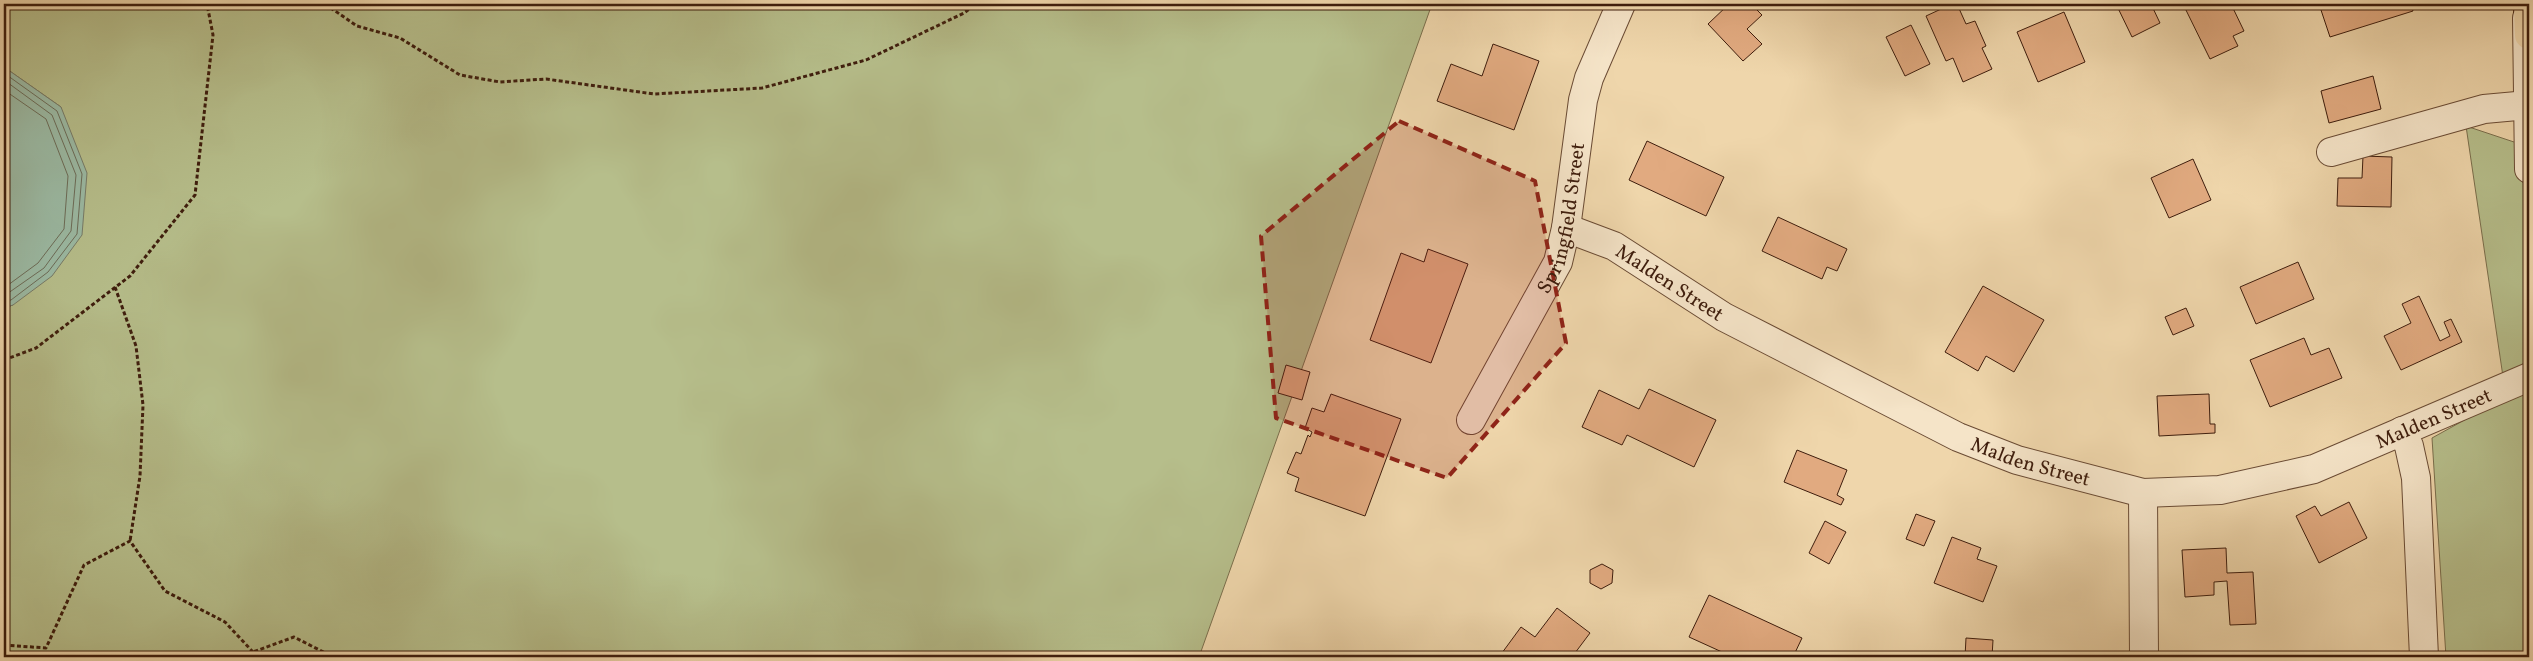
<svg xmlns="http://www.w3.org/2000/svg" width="2533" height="661" font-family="Vollkorn,serif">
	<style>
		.green { fill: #b6be8b; stroke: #7a6e4c }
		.water { fill: #9bbaa4; stroke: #767b68 }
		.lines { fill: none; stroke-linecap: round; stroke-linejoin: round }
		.shore { stroke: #6c6c58; stroke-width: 1 }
		.building { fill: #e1aa80; stroke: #3e1d0d }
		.minor-casing { stroke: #6a4b34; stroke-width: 30 }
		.major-casing { stroke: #3e1d0d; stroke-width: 30 }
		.path { stroke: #3e1d0d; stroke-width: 3; stroke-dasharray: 4 2.5; stroke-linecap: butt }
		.minor { stroke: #f5e4c8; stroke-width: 28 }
		.major { stroke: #efd6ab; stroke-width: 28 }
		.marked { fill: #8f2418; fill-opacity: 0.2; stroke: #8f2418; stroke-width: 4; stroke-dasharray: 10 6; stroke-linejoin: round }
		.labels { text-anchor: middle; stroke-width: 4.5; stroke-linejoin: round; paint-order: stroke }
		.street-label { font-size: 20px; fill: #3e1d0d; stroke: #f5e4c8 }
	</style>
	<rect width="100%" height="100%" fill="#efd6ab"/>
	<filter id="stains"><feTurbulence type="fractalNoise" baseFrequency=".004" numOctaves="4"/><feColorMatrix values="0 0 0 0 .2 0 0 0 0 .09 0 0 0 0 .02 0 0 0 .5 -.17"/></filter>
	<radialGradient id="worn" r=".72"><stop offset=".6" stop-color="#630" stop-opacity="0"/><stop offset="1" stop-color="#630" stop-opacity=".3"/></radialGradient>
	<path class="green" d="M4 4H1432L1199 657H4V308L13 305 61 107 4 67Z
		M2466 126 2529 147V657H2446L2432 438 2506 397Z"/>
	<path class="water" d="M4 67 61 107 87 173 82 235 52 276 13 305 4 308Z"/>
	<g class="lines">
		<path class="shore" d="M4 73 57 111 82 174 77 234 48 272 11 300 4 302
			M4 80 52 115 76 175 71 231 44 268 4 296
			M4 90 46 119 68 176 64 229 38 263 4 288"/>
	</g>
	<path class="building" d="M1729 4H1751L1762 15 1747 29 1762 44 1743 61 1708 24Z
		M1952 4H1957L1966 24 1975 21 1986 46 1982 48 1992 69 1963 82 1953 58 1946 61 1926 16Z
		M2116 4H2151L2160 23 2132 37Z
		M2183 4H2231L2244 31 2233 36 2238 46 2210 59Z
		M2319 4H2411L2413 11 2330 37Z
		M2064 12 2085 62 2038 82 2017 32Z
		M1911 25 1930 64 1905 76 1886 37Z
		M1493 44 1539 61 1514 130 1437 101 1451 64 1482 76Z
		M2373 76 2381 109 2329 123 2321 91Z
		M1647 141 1724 177 1706 216 1629 180Z
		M2363 156 2392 157 2391 207 2337 206 2338 178H2362Z
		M2193 159 2211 200 2169 218 2151 178Z
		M1778 217 1847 249 1837 271 1827 267 1822 279 1762 251Z
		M1428 249 1468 264 1431 363 1370 340 1401 253 1424 262Z
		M2298 262 2314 299 2256 324 2240 287Z
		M1983 286 2044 320 2014 372 1986 356 1978 371 1945 352Z
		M2419 296 2440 341 2450 336 2444 322 2451 319 2462 342 2401 370 2384 336 2411 323 2402 304Z
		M2186 308 2194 326 2173 335 2165 317Z
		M2304 338 2311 355 2329 348 2342 378 2270 407 2250 360Z
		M1286 365 1310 372 1302 400 1278 393Z
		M1649 389 1716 420 1694 467 1627 435 1622 445 1582 427 1599 390 1639 409Z
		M1331 394 1401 419 1365 516 1295 491 1299 478 1287 473 1296 452 1301 454 1308 435 1310 437 1312 432 1305 428 1312 408 1324 412Z
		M2209 394 2210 424H2215V433L2159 436 2157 396Z
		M1797 450 1847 470 1837 495 1844 499 1841 505 1784 482Z
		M2349 502 2367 538 2319 563 2296 516 2315 506 2321 516Z
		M1916 514 1935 521 1924 546 1906 539Z
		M1825 521 1846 532 1829 564 1809 553Z
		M1952 537 1981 548 1977 559 1997 566 1983 602 1934 583Z
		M2226 548 2227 573 2253 572 2256 624 2230 625 2227 581 2214 582V595L2185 597 2182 550Z
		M1602 564 1613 570 1612 583 1601 589 1590 583V570Z
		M1709 595 1802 638 1793 657H1733L1689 637Z
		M1557 608 1590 633 1572 657H1499L1521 627 1535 637Z
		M1966 638 1993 640 1992 657H1965Z"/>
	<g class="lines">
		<g class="minor-casing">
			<g id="minor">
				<path d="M2527 18 2529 169"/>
				<path d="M2331 152 2484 109 2528 105"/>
				<path id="s1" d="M1566 228 1614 246 1724 317 1958 437 2017 460 2143 493 2220 490 2314 469 2529 377"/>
				<path id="s2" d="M1471 420 1558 262 1566 228 1583 100 1589 78 1621 4"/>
				<path d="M2402 431 2409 446 2416 478 2424 657"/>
				<path d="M2143 493 2144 657"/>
			</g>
		</g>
		<g class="major-casing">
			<path id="major" d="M2528 4 2529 35"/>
		</g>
		<path class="path" d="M325 4 357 26 400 38 460 75 500 82 546 79 654 94 762 88 866 60 964 13 976 4
			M115 287 136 346 143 405 140 476 130 541
			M4 360 36 348 130 276 195 195 213 35 207 4
			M4 645 46 648 84 565 130 541 165 591 225 622 253 652
			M252 657 253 652 294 637 333 657"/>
		<use href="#minor" class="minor"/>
		<use href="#major" class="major"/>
	</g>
	<path class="marked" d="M1399 121 1535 181 1566 343 1447 478 1276 418 1261 236Z"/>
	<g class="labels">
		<g class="street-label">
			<text dy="7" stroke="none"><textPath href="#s2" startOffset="224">Springfield Street</textPath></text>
			<text dy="7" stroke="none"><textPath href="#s1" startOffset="118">Malden Street</textPath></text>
			<text dy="7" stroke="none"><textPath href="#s1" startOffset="942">Malden Street</textPath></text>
			<text dy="7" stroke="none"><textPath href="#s1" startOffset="522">Malden Street</textPath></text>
		</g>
	</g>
	<rect width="2533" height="661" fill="none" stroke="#efd6ab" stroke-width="20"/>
	<rect x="5" y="5" width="2523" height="651" fill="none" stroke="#3e1d0d" stroke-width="2.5"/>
	<rect x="10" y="10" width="2513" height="641" fill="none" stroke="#3e1d0d"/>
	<rect width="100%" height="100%" filter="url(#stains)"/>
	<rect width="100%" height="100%" fill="url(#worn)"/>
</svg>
